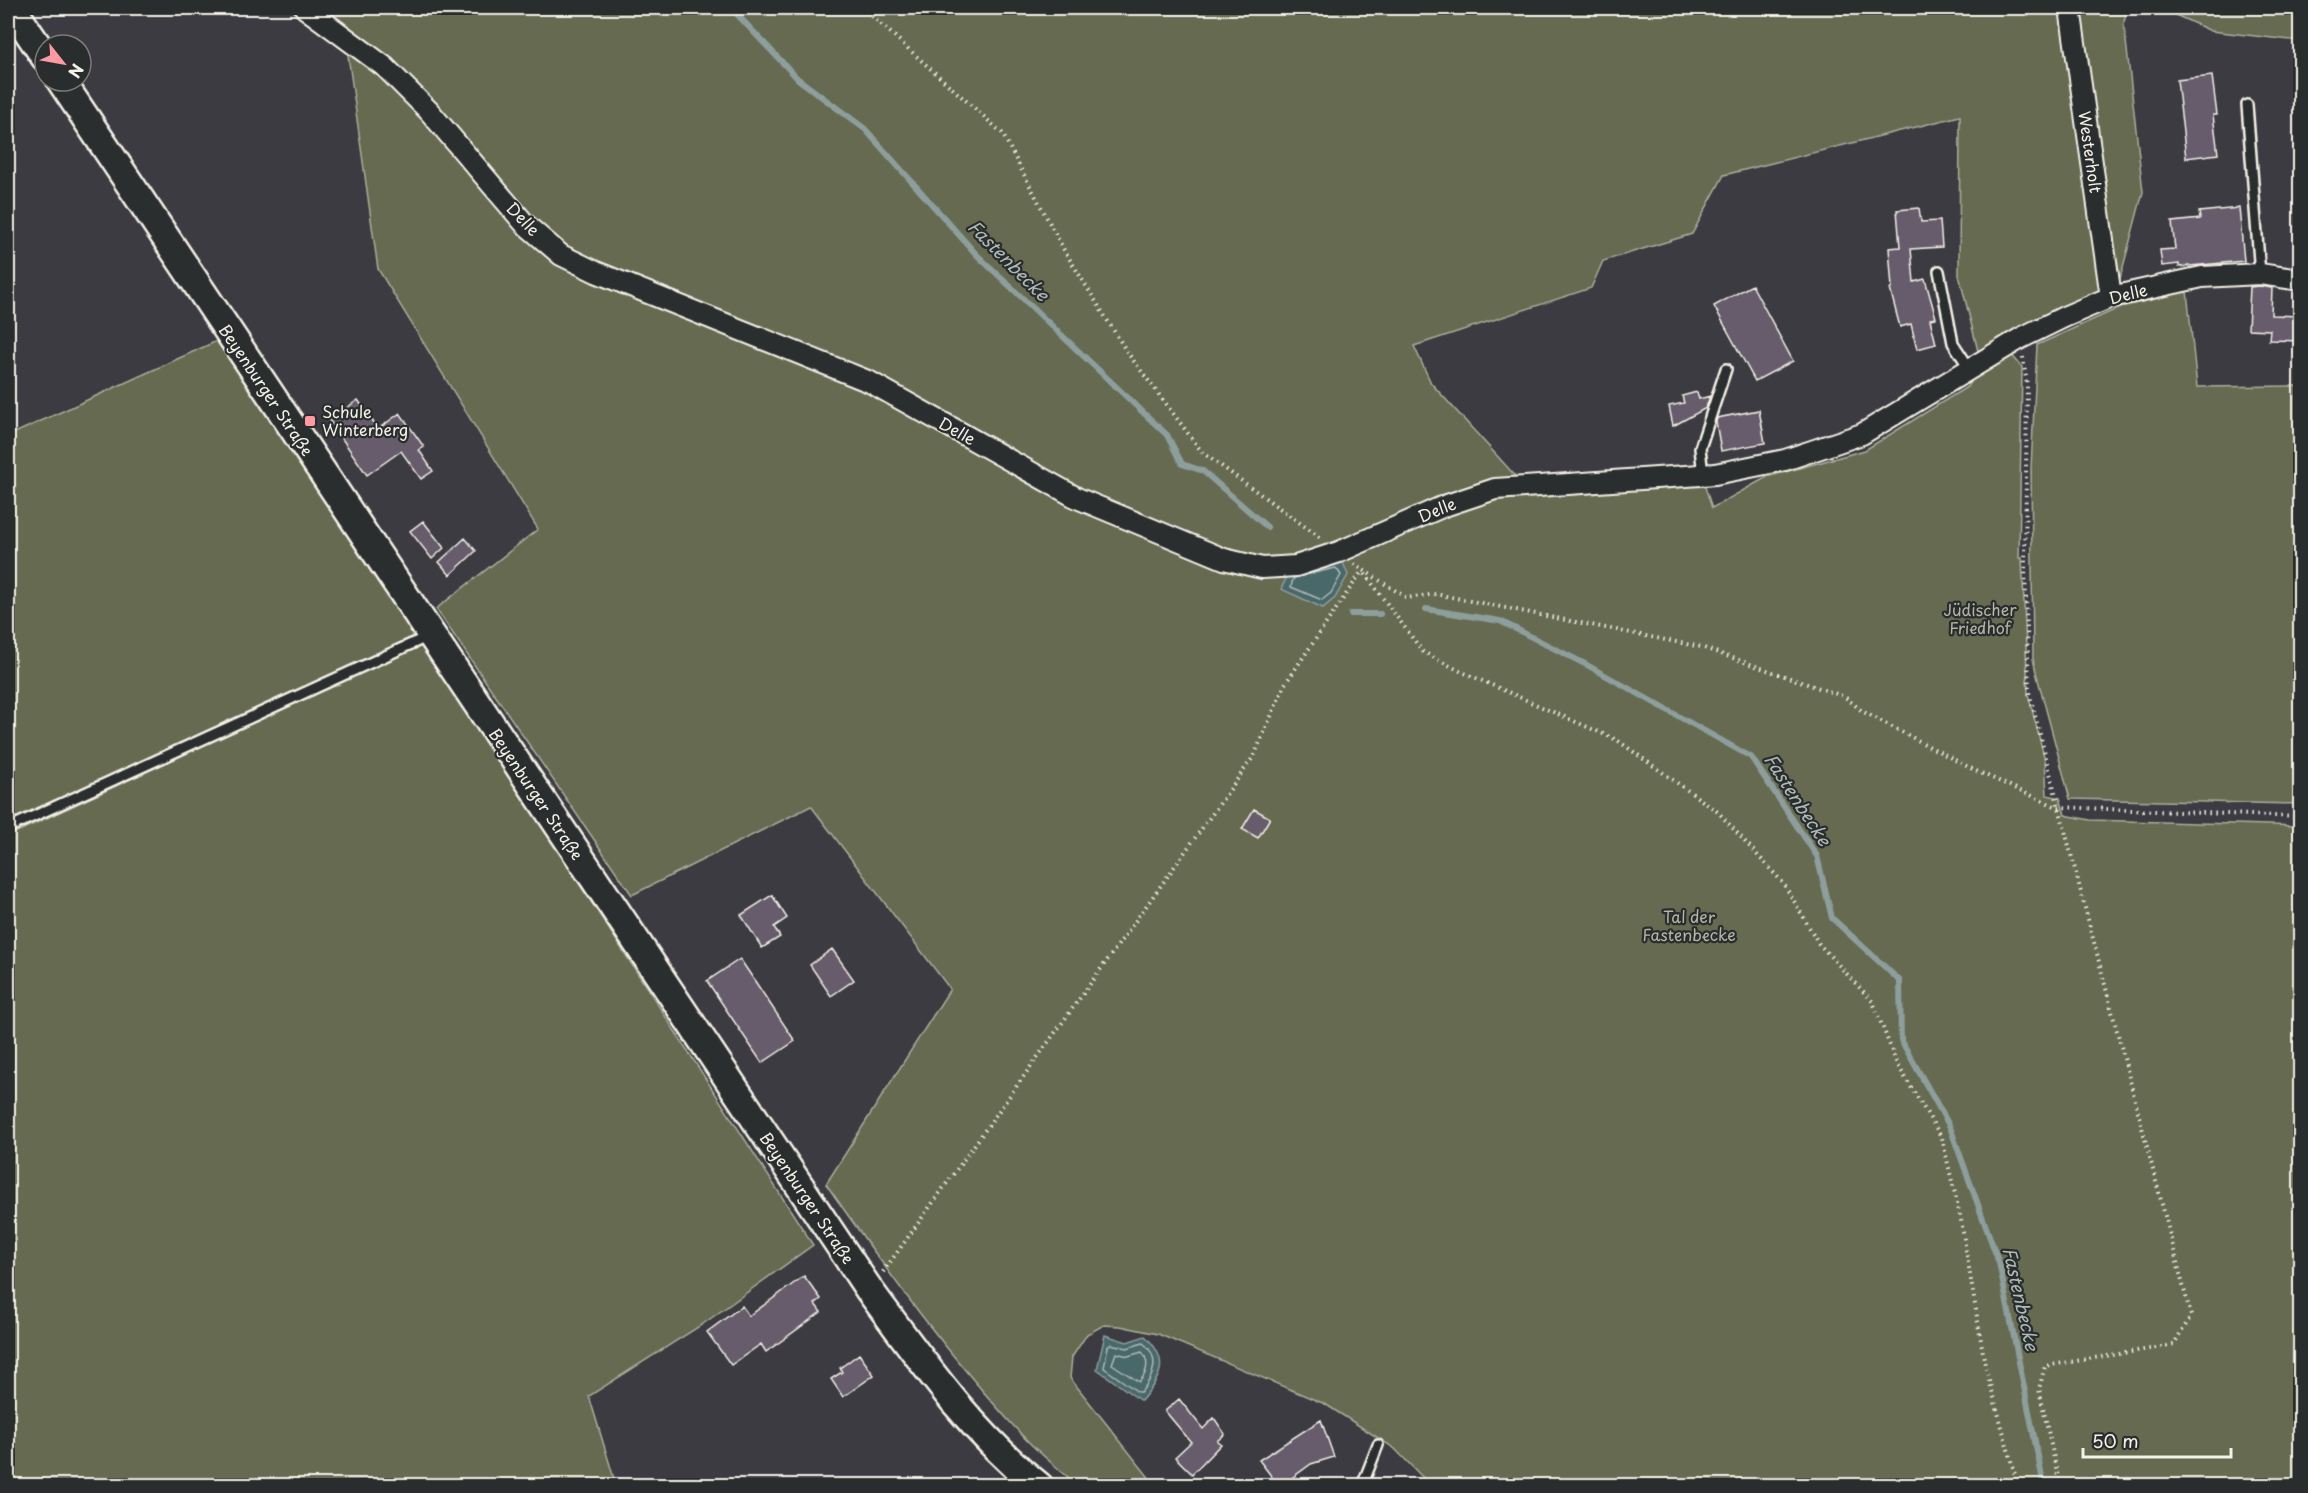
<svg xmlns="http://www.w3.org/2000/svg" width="2308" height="1493" font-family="'Playpen Sans',sans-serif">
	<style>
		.green { fill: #656b51; stroke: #acae9c; stroke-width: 1.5 }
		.water { fill: #49676b; stroke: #8d9e9d; stroke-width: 1.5 }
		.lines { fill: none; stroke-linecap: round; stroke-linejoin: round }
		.shore { stroke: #b0bab6; stroke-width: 1.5 }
		.stream { stroke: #8d9e9d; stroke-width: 6 }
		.building { fill: #665c6c; stroke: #f4f1e8; stroke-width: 1.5 }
		.lane-casing { stroke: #f4f1e8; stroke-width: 14 }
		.street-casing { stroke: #f4f1e8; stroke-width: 24 }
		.secondary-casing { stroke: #f4f1e8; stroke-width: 32 }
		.path { stroke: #f4f1e8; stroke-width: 4; stroke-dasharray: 1.5 4.5; stroke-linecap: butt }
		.lane { stroke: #2a2d2e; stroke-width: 9 }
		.street { stroke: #2a2d2e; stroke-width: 20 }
		.secondary { stroke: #2a2d2e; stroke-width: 27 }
		.poi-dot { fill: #ff9aa2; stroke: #2a2d2e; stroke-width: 2 }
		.labels { text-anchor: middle; stroke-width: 4.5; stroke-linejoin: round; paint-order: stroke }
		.street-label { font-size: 16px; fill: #f4f1e8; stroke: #2a2d2e }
		.poi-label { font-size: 16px; fill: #f4f1e8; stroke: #2a2d2e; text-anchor: start }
		.park-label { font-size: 16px; fill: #b4b5a4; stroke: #2a2d2e }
		.water-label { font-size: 18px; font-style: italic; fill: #b0bab6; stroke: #2a2d2e }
	</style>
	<rect width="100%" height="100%" fill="#3c3b41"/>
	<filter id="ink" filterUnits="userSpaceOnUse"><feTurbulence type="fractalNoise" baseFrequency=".0167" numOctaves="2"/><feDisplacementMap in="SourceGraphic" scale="12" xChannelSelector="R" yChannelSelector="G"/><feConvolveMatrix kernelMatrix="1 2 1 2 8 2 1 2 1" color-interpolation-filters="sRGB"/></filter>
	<g filter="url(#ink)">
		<path class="green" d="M290 8H2127L2124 23 2143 192 2118 286 1981 363 1959 275 1960 116 1724 175 1692 234 1603 261 1591 288 1414 346 1431 383 1529 491 1703 481 1712 508 1767 477 1865 450 1967 387 1972 378 2011 354 2022 367 2019 558H2022L2028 694 2045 760 2047 795 2060 798 2065 815 2090 820 2300 826V1485H1430L1394 1448 1325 1404 1158 1334 1120 1326 1104 1325 1087 1334 1072 1357 1070 1378 1155 1485H1077C1058 1468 1037 1452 1020 1433 948 1355 886 1270 826 1184L950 989 811 806 632 895 436 609 538 529 378 269 347 48Z
			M2160 8H2300V41L2211 31Z
			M2187 291 2197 387 2300 386V804L2070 799 2036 672 2033 659 2031 469 2037 345 2121 307Z
			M219 340 419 634 8 824V436Z
			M422 644 598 912 813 1245 703 1324 589 1396 616 1485H8V836Z"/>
		<path class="water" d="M1342 560 1348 575 1335 598 1323 608 1281 589 1289 573Z
			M1105 1335 1127 1342 1145 1336C1171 1361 1161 1377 1141 1401L1097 1369Z"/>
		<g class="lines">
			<path class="shore" d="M1297 577 1293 579 1291 587 1322 600 1331 593 1341 575 1336 568 1301 576
				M1111 1344 1127 1348 1143 1343C1161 1357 1154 1377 1141 1392H1138L1104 1368 1108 1346Z
				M1142 1352C1150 1361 1147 1374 1139 1382L1112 1364 1116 1353 1128 1356Z"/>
			<path class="stream" d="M731 8 798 79 865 129 976 254 1167 435 1182 464 1203 471 1267 527
				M1426 609 1500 621 1587 665 1751 757 1817 856 1832 918 1900 981 1901 1040 1950 1127 1999 1263 2044 1486
				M1351 614H1380"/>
		</g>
		<path class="building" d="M2212 76 2217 115H2213L2218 154 2186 158 2177 80Z
			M1919 208 1921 222 1940 221 1942 247 1911 249 1914 282 1925 279 1936 318 1930 319 1936 344 1917 349 1911 324 1900 327 1890 289 1892 288 1889 248 1900 247 1897 210Z
			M2239 208 2244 261 2179 267V264L2162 266 2160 250 2175 249 2172 222 2200 219 2199 212Z
			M1752 285 1793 361 1755 381 1714 306Z
			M2259 286 2272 288 2271 315 2301 316V341L2269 340 2270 330 2248 329 2250 287Z
			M1697 392 1699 399 1710 396 1706 408 1673 426 1669 406 1684 403 1682 396Z
			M358 400 378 429 400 413 424 447 419 450 433 471 421 479 401 451 367 475 329 420Z
			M1759 410 1765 443 1721 451 1716 422 1717 418Z
			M423 521 444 548 432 559 410 531Z
			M465 538 476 551 450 575 439 562Z
			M1254 809 1270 818 1258 838 1242 829Z
			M772 895 787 918 774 927 780 937 762 948 741 915Z
			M832 949 854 980 831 996 810 965Z
			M740 959 795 1041 762 1063 707 981Z
			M804 1276 821 1299 815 1304 821 1312 766 1352 761 1344 731 1365 707 1332 742 1306 749 1316Z
			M859 1354 874 1375 843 1397 831 1379 842 1372 840 1368Z
			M1179 1399 1203 1429 1214 1418 1225 1434 1217 1441 1221 1444 1192 1474 1175 1457 1191 1442 1165 1411Z
			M1321 1420 1334 1457 1311 1464 1282 1485H1278L1259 1460Z"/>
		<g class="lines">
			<g class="lane-casing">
				<path id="lane" d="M2247 105 2260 274
					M1939 271 1953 343 1970 369
					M1703 475 1700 448 1726 369
					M8 828 429 636
					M1362 1486 1378 1445"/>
			</g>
			<g class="street-casing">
				<path id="street" d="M305 8 385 67 429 111 525 224 561 255 596 272 870 382 1077 498 1224 559 1262 568 1296 566 1339 552 1444 506 1495 489 1715 474 1785 460 1862 434 2021 338 2064 317 2111 297 2202 277 2260 274 2300 280
					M2070 8 2111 297"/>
			</g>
			<g class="secondary-casing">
				<path id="secondary" d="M12 8 45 57
					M61 81 870 1291C921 1360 971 1432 1039 1486"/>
			</g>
			<path class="path" d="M863 8 1002 133 1064 250 1127 352 1202 452 1322 539
				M2023 357 2027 385 2025 566 2029 692 2191 1316 2174 1345 2045 1366 2039 1389 2060 1486
				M1354 564 1407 598 1436 594 1701 647 1845 697 1862 711 1974 770 2057 807 2300 817
				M1365 574 1423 652 1460 671 1617 740 1718 812 1784 884 1819 944 1873 1002 1897 1064 1942 1138 1961 1220 1985 1365 2018 1486
				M883 1272 1254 756 1285 684 1362 571"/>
			<use href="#lane" class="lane"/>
			<use href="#street" class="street"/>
			<use href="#secondary" class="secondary"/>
		</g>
	</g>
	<rect class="poi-dot" x="304" y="415" width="12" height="12" rx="3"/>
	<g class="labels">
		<g class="street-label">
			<text transform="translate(2090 152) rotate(82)" y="6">Westerholt</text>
			<text transform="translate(523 219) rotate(46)" y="6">Delle</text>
			<text transform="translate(2128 294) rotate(-14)" y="6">Delle</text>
			<text transform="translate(266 390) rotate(56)" y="6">Beyenburger Straße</text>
			<text transform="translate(957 431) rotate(29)" y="6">Delle</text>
			<text transform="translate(1437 510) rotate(-22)" y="6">Delle</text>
			<text transform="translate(536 794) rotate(56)" y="6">Beyenburger Straße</text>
			<text transform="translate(807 1198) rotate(56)" y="6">Beyenburger Straße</text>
		</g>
		<g class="poi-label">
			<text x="322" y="418">Schule<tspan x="322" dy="18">Winterberg</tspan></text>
		</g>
		<g class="park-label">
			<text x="1980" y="616">Jüdischer<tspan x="1980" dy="18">Friedhof</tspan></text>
			<text x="1689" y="923">Tal der<tspan x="1689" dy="18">Fastenbecke</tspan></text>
		</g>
		<g class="water-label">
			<text transform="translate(1008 261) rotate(45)" y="6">Fastenbecke</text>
			<text transform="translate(1797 800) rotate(57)" y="6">Fastenbecke</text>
			<text transform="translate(2020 1299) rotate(77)" y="6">Fastenbecke</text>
		</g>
	</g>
	<rect width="2308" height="1493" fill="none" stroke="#2a2d2e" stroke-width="30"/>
	<rect x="15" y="15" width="2278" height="1463" fill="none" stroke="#f4f1e8" stroke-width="2" filter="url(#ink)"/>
	<g transform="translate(63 63) rotate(121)"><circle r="28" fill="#2a2d2e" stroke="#7b7b78" stroke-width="1.5"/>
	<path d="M0-4.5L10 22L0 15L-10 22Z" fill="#ff9aa2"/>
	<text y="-9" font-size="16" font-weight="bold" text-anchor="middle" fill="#f4f1e8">N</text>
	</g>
	<path d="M2083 1448v9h148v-9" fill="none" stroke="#f4f1e8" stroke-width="3"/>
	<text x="2092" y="1448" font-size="18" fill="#f4f1e8" stroke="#2a2d2e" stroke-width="4.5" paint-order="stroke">50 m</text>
</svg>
